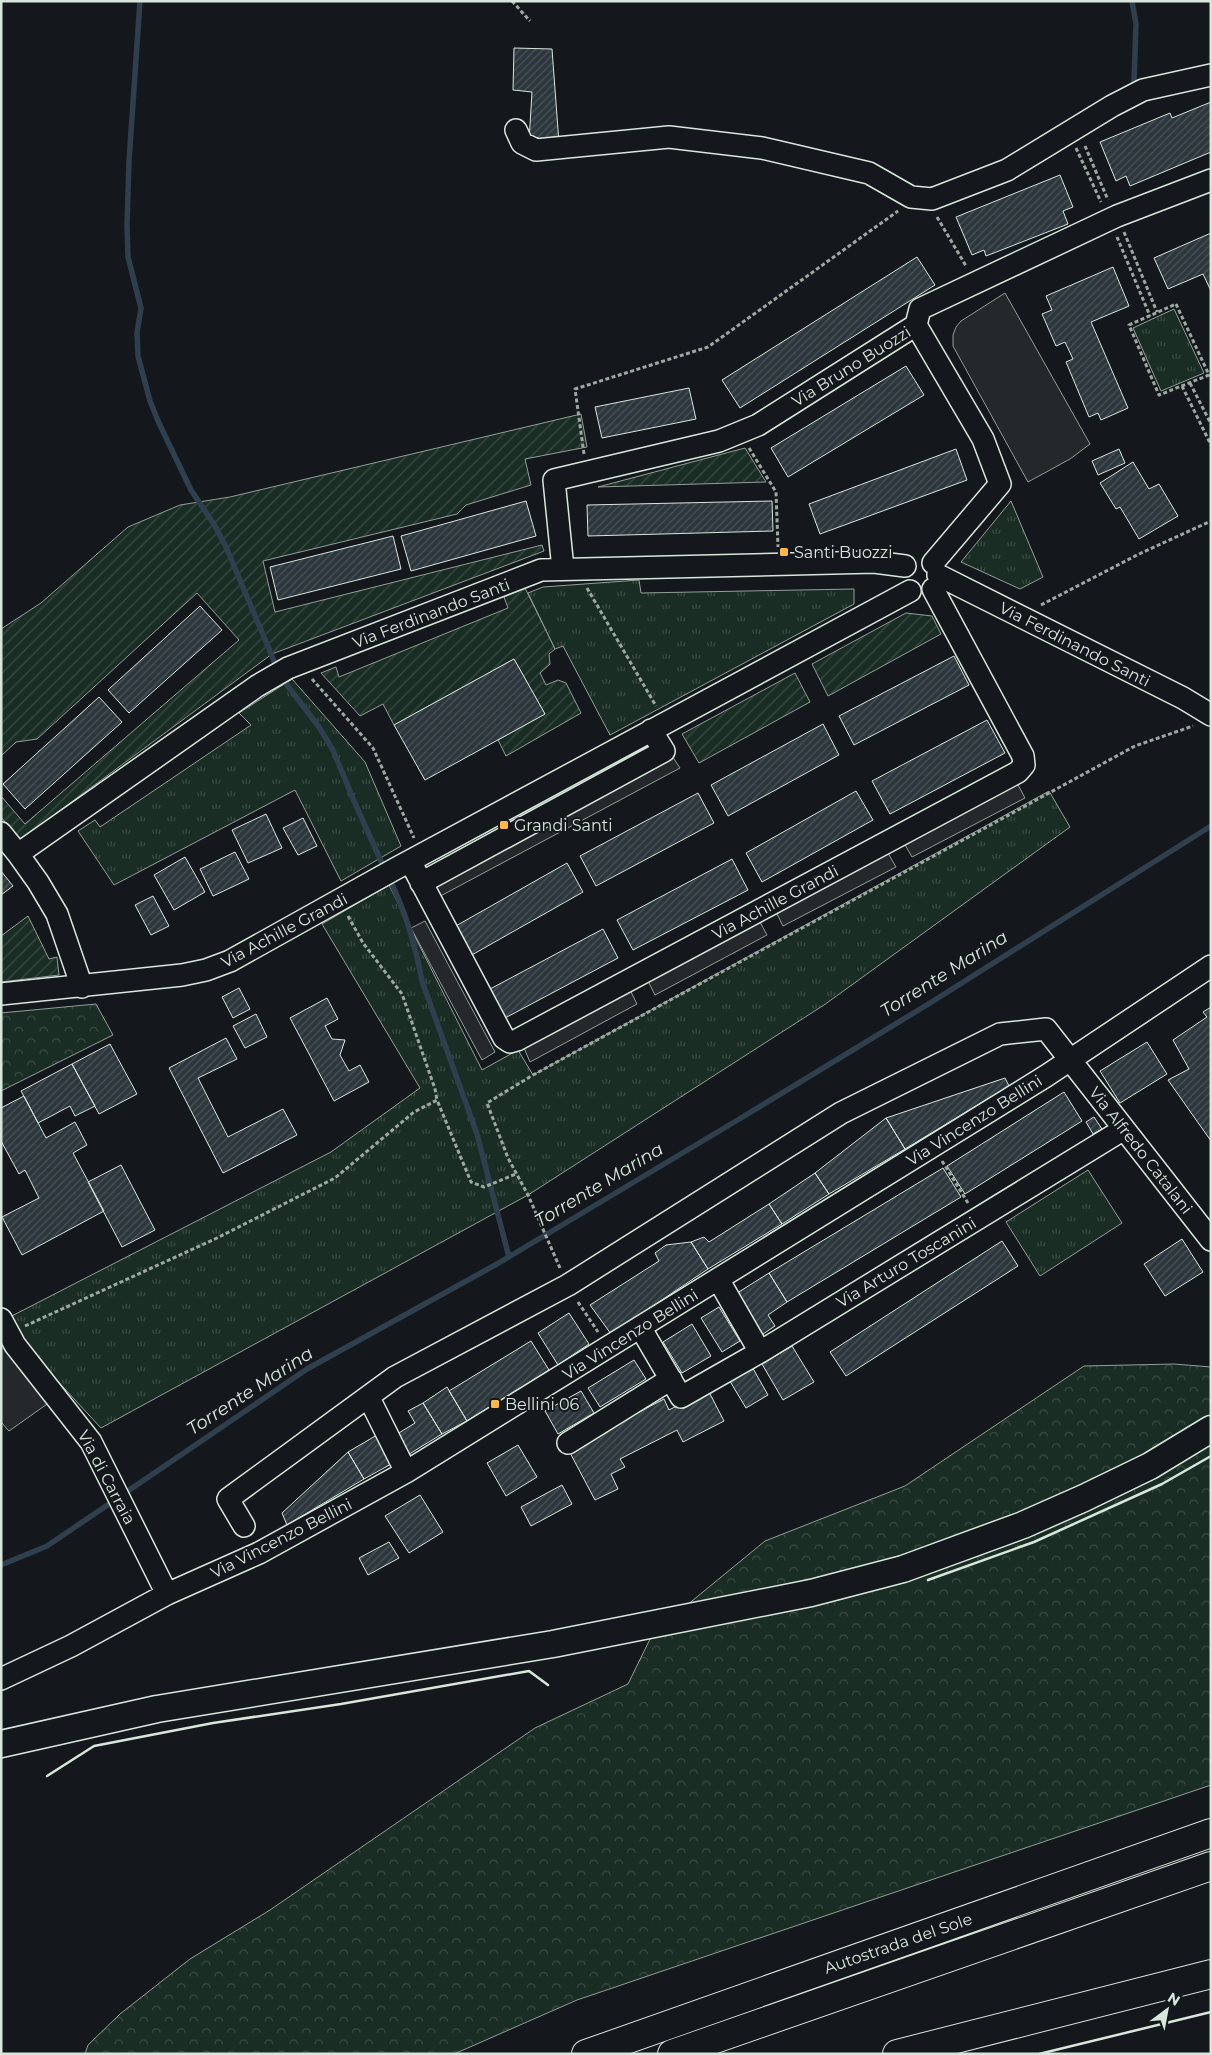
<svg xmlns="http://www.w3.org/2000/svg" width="1212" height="2055" font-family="Montserrat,sans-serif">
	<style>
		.forest { fill: url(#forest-crowns); stroke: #939e99 }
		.park { fill: url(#park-tufts); stroke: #939e99 }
		.garden { fill: url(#garden-furrows); stroke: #939e99 }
		.parking { fill: #24282b; stroke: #939e99 }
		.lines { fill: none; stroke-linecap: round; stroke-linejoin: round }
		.stream { stroke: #2f3f4d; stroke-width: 5.5 }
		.building { fill: url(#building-hatch); stroke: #d8e6dc }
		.minor-casing { stroke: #d8e6dc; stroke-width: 24 }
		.major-casing { stroke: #d8e6dc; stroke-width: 29 }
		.highway-casing { stroke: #d8e6dc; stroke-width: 30 }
		.path { stroke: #9da8a2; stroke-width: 3; stroke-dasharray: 4 2.5; stroke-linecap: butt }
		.minor { stroke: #14181c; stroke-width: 21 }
		.major { stroke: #14181c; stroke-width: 26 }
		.highway { stroke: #14181c; stroke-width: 28 }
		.wall { stroke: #d8e6dc; stroke-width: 2.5 }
		.poi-dot { fill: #ffb74d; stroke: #14181c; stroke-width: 2 }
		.labels { text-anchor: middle; stroke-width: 4; stroke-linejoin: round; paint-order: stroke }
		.street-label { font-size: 16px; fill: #d8e6dc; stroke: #14181c }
		.poi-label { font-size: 16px; fill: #d8e6dc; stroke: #14181c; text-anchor: start }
		.water-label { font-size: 18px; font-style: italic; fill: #d8e6dc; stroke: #14181c }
	</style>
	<defs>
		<pattern id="forest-crowns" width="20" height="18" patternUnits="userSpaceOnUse" patternTransform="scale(1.25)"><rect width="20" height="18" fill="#1a2d24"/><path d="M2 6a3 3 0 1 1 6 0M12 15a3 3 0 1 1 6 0" fill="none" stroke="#3b4b43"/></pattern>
		<pattern id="park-tufts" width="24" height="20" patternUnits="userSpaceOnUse" patternTransform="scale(1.25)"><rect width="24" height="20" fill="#1a2d24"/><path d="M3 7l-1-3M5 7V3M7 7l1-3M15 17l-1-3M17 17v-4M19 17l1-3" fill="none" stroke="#3b4b43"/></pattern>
		<pattern id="garden-furrows" width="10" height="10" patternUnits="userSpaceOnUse" patternTransform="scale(1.25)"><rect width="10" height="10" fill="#1a2d24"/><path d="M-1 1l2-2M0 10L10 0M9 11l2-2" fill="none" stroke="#3b4b43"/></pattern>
		<pattern id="building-hatch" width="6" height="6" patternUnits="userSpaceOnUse" patternTransform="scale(1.25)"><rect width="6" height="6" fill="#2c363c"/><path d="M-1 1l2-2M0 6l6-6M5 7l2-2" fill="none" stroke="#4a5358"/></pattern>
	</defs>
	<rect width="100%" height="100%" fill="#14181c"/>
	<path class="forest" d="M96 1004 113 1035 1 1091V1013Z
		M1174 1364 1211 1367V1785L577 2000 454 2054H85L88 2045 120 2014 190 1959 270 1910 535 1728 628 1684 653 1633 765 1541 905 1486 1084 1366Z"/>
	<path class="park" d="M1174 309 1204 373 1161 391 1133 328Z
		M1011 501 1043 577 1020 589 961 562Z
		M639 580 641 593 854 589V604L610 735 563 646 555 649 528 593 543 587Z
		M292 679 365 762 401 846 341 881 295 790 114 885 78 831 95 820 100 827 251 725 239 713Z
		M1049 791 1070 827 824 1005 528 1195 101 1428 2 1321 331 1152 420 1088 322 924 389 885 482 1070 518 1050 533 1075Z
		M1088 1170 1122 1223 1040 1276 1006 1222Z"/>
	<path class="garden" d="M581 414 587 447 525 459 531 485 466 505 457 514 263 561 275 612 542 545 544 551 272 654 20 840 1 817V796L25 824 239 640 197 593 37 739 16 742 1 756V629L41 603 128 527 180 505 230 497Z
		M745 448 766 482 598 487Z
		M525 588 555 649 549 654 550 664 540 673 546 685 558 680 566 683 581 713 506 756 498 740 545 714 514 659 394 725 383 704 360 716 321 673 336 667 339 677 508 608 504 597Z
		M906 613 932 616 941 634 828 696 812 664Z
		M795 673 810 702 699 763 682 734Z
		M28 916 49 959 57 957 59 975 1 982V936Z"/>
	<path class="parking" d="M1005 293 1090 444 1070 459 1028 482 953 346V335L956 327 961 321Z
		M672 756 680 768 433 900 428 888Z
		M1017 783 1025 798 912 857 904 843Z
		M888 853 896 867 783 926 776 912Z
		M425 921 495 1052 482 1060 411 928Z
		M760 922 767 935 655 995 648 981Z
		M630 990 637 1004 530 1062 524 1048Z
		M4 1344 50 1402 9 1431 1 1422V1346Z"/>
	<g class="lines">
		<path class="stream" d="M140 1 129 161 127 225 128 257 141 308 137 333 138 356 150 401 158 421 191 490 215 526 226 547 277 668
			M1132 1 1136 24 1134 81 1137 90
			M281 677 319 727 333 750 354 801 385 870
			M389 878C406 913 415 943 422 981L477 1134 509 1257
			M122 1495 307 1369 497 1264 741 1118 930 1003 1211 826
			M1 1565 47 1546 115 1500"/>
	</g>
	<path class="building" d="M514 48 552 49 559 143 529 141 532 92 513 90Z
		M1211 102V152L1130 186 1126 176 1116 181 1100 142 1170 113 1172 118Z
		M1060 175 1073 207 1063 211 1068 224 986 256 984 250 972 255 956 217Z
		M1211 233V291L1203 274 1168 289 1154 258Z
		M917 257 935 285 740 408 722 380Z
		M1113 267 1129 306 1091 322 1128 408 1101 420 1098 413 1089 417 1066 362 1073 359 1065 342 1056 346 1042 314 1052 310 1046 296Z
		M906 366 924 395 788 477 771 448Z
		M689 388 696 419 602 438 595 407Z
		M956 449 967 480 820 534 809 504Z
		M1119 449 1125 463 1098 475 1092 461Z
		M1133 462 1149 489 1159 484 1178 516 1139 539 1120 507 1116 509 1100 483Z
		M526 501 536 536 411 571 401 536Z
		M772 501 773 531 588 536 587 505Z
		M393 536 401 569 278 600 270 567Z
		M200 606 222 630 129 713 108 690Z
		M954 656 969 685 854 745 839 716Z
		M514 659 545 714 425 780 394 725Z
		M99 697 122 722 25 809 3 784Z
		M987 720 1005 753 890 814 872 781Z
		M823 724 839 755 728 816 711 785Z
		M856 791 873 820 762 882 746 853Z
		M698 793 714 823 596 886 580 856Z
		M266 814 282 848 248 863 232 830Z
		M303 818 317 846 298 855 283 828Z
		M235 852 249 879 213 896 200 869Z
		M185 857 205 892 174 910 154 875Z
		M732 859 748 890 633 950 617 920Z
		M567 863 583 892 470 956 454 927Z
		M1 871 13 886 1 895Z
		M153 896 169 926 151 935 135 905Z
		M603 929 618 958 505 1018 490 989Z
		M239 988 250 1009 233 1018 222 997Z
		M327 998 338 1019 325 1026 332 1039 345 1040 340 1055 349 1071 360 1065 369 1082 334 1101 290 1018Z
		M1211 1007V1141L1168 1080 1189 1069 1173 1040 1207 1017 1203 1012Z
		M256 1014 267 1037 245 1048 233 1026Z
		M226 1038 237 1059 198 1078 228 1137 283 1109 297 1135 223 1173 169 1068Z
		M1147 1042 1167 1074 1120 1103 1100 1071Z
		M110 1044 137 1094 99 1114 72 1064Z
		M72 1064 95 1106 75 1116 70 1106 38 1123 21 1091Z
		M1005 1078 1009 1086 905 1149 886 1118Z
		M1064 1092 1082 1121 965 1194 947 1166Z
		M24 1096 46 1138 75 1122 87 1145 73 1153 104 1211 22 1255 2 1217 39 1198 25 1170 19 1174 1 1141V1108Z
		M1094 1117 1102 1129 1093 1134 1086 1122Z
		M886 1118 905 1149 829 1194 815 1173Z
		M121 1165 155 1230 122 1247 88 1182Z
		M943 1168 961 1197 787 1302 769 1273Z
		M815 1173 829 1194 782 1224 769 1204Z
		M769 1204 782 1224 708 1269 691 1242 704 1237 709 1242Z
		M1182 1239 1203 1272 1165 1296 1144 1264Z
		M1002 1241 1018 1266 846 1376 830 1352Z
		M691 1242 708 1269 611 1334 590 1305 659 1261 655 1253 666 1245Z
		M769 1273 787 1302 768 1315 775 1326 760 1336 734 1295Z
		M719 1307 740 1341 722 1352 701 1318Z
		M569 1313 589 1344 558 1365 538 1333Z
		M692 1324 711 1356 682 1373 663 1342Z
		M531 1341 549 1370 467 1421 449 1391Z
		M792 1346 814 1382 783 1400 762 1364Z
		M634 1360 646 1379 600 1407 588 1388Z
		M751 1365 768 1395 746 1408 728 1378Z
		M447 1387 467 1421 442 1434 423 1403Z
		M708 1390 724 1421 683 1442 677 1430 620 1459 625 1467 611 1474 618 1489 595 1500 568 1449 664 1399 669 1410Z
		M581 1391 594 1413 558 1434 545 1411Z
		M423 1403 442 1434 406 1456 394 1436 415 1423 408 1411Z
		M377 1435 393 1463 364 1479 348 1452Z
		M518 1445 537 1477 506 1496 487 1463Z
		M348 1452 364 1479 287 1525 282 1513Z
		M562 1485 572 1504 531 1526 521 1507Z
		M420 1495 443 1532 409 1553 385 1516Z
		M389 1542 399 1558 368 1575 359 1558Z"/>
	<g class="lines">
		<g class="minor-casing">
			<path id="minor" d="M516 130 522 143 536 150 669 137 762 148 869 173 911 197 932 199 1007 170 1112 106 1143 90 1211 75
				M916 325 983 439 1000 484 933 563
				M563 569 554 480 719 441 758 425 916 325 920 309 1117 216 1211 180
				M938 575 1183 698 1211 715
				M1 833 18 854
				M410 861 504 1038 510 1042 517 1040 1018 772 1024 765 1023 756 933 589
				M421 883 664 751 651 730
				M82 987 57 914 38 882 18 854 257 686 288 668 541 570 874 562 905 566
				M1 994 182 975 206 970 230 961 395 869 910 591
				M718 1279 760 1352 1124 1129
				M1 1319 15 1345 91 1442 167 1594
				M640 1327 681 1397 760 1352
				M369 1398 406 1472
				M568 1443 671 1379
				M244 1526 228 1499 395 1377 568 1285 841 1113 1000 1034 1046 1029 1211 1240
				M1 1679 71 1646 167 1594 259 1553 406 1472 1046 1076 1211 966"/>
		</g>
		<g class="major-casing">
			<path id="major" d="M1 1744 157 1709 553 1644 811 1593 903 1569 1023 1525 1084 1498 1150 1466 1211 1429"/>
		</g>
		<g class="highway-casing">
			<path id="highway" d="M586 2054 1211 1833
				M672 2054 1211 1866
				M897 2054 1211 1974"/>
		</g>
		<path class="path" d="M512 1 530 21
			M1085 146 1108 200
			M1076 148 1101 202
			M937 217 966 266
			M1124 232 1157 312
			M1117 237 1150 316
			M1176 304 1209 375 1159 395 1129 325Z
			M1190 383 1211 424
			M1182 386 1211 445
			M749 448 776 492 778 547
			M584 454 575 389 708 347 898 211
			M587 588 656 706
			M1041 605 1139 554 1211 521
			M312 679 373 748 414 838
			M348 916 363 943 402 994 435 1089 437 1100
			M942 1161 968 1203
			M560 1268 528 1195 508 1158 487 1103 533 1075 1135 746 1193 726
			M578 1302 598 1332
			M25 1326 217 1238 335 1178 414 1112 437 1100 471 1182 484 1187 516 1174"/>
		<use href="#minor" class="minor"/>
		<use href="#major" class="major"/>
		<use href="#highway" class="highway"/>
		<path class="wall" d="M928 1580 1034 1542 1162 1484 1211 1456
			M47 1776 94 1746 213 1723 341 1704 529 1671 548 1685
			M1039 2054 1211 2012"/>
	</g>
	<g class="poi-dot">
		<rect x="779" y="547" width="10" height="10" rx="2.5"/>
		<rect x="499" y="820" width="10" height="10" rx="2.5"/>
		<rect x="490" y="1399" width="10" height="10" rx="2.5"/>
	</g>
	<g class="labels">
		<g class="street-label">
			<text transform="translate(851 366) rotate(-32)" y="6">Via Bruno Buozzi</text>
			<text transform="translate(431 613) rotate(-21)" y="6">Via Ferdinando Santi</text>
			<text transform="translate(1075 644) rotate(27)" y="6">Via Ferdinando Santi</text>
			<text transform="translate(775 902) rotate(-28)" y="6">Via Achille Grandi</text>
			<text transform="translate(284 930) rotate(-28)" y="6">Via Achille Grandi</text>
			<text transform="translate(974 1120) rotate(-32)" y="6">Via Vincenzo Bellini</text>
			<text transform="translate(1141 1150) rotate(52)" y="6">Via Alfredo Catalani</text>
			<text transform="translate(906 1262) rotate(-31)" y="6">Via Arturo Toscanini</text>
			<text transform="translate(630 1334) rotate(-32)" y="6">Via Vincenzo Bellini</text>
			<text transform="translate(107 1477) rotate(62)" y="6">Via di Carraia</text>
			<text transform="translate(281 1538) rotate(-27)" y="6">Via Vincenzo Bellini</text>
			<text transform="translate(898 1943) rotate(-19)" y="6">Autostrada del Sole</text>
		</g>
		<g class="poi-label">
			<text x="794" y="558">Santi Buozzi</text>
			<text x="514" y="831">Grandi Santi</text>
			<text x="505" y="1410">Bellini 06</text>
		</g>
		<g class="water-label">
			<text transform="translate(944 974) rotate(-32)" y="6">Torrente Marina</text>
			<text transform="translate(599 1185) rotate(-31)" y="6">Torrente Marina</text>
			<text transform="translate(250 1391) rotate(-33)" y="6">Torrente Marina</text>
		</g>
	</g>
	<rect width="1212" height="2055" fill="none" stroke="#d8e6dc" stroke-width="5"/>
	<g transform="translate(1167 2010) rotate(32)" stroke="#14181c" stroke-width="4" paint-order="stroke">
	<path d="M0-4L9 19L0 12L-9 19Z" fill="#d8e6dc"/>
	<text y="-8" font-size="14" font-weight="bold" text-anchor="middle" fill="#d8e6dc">N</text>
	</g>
</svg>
